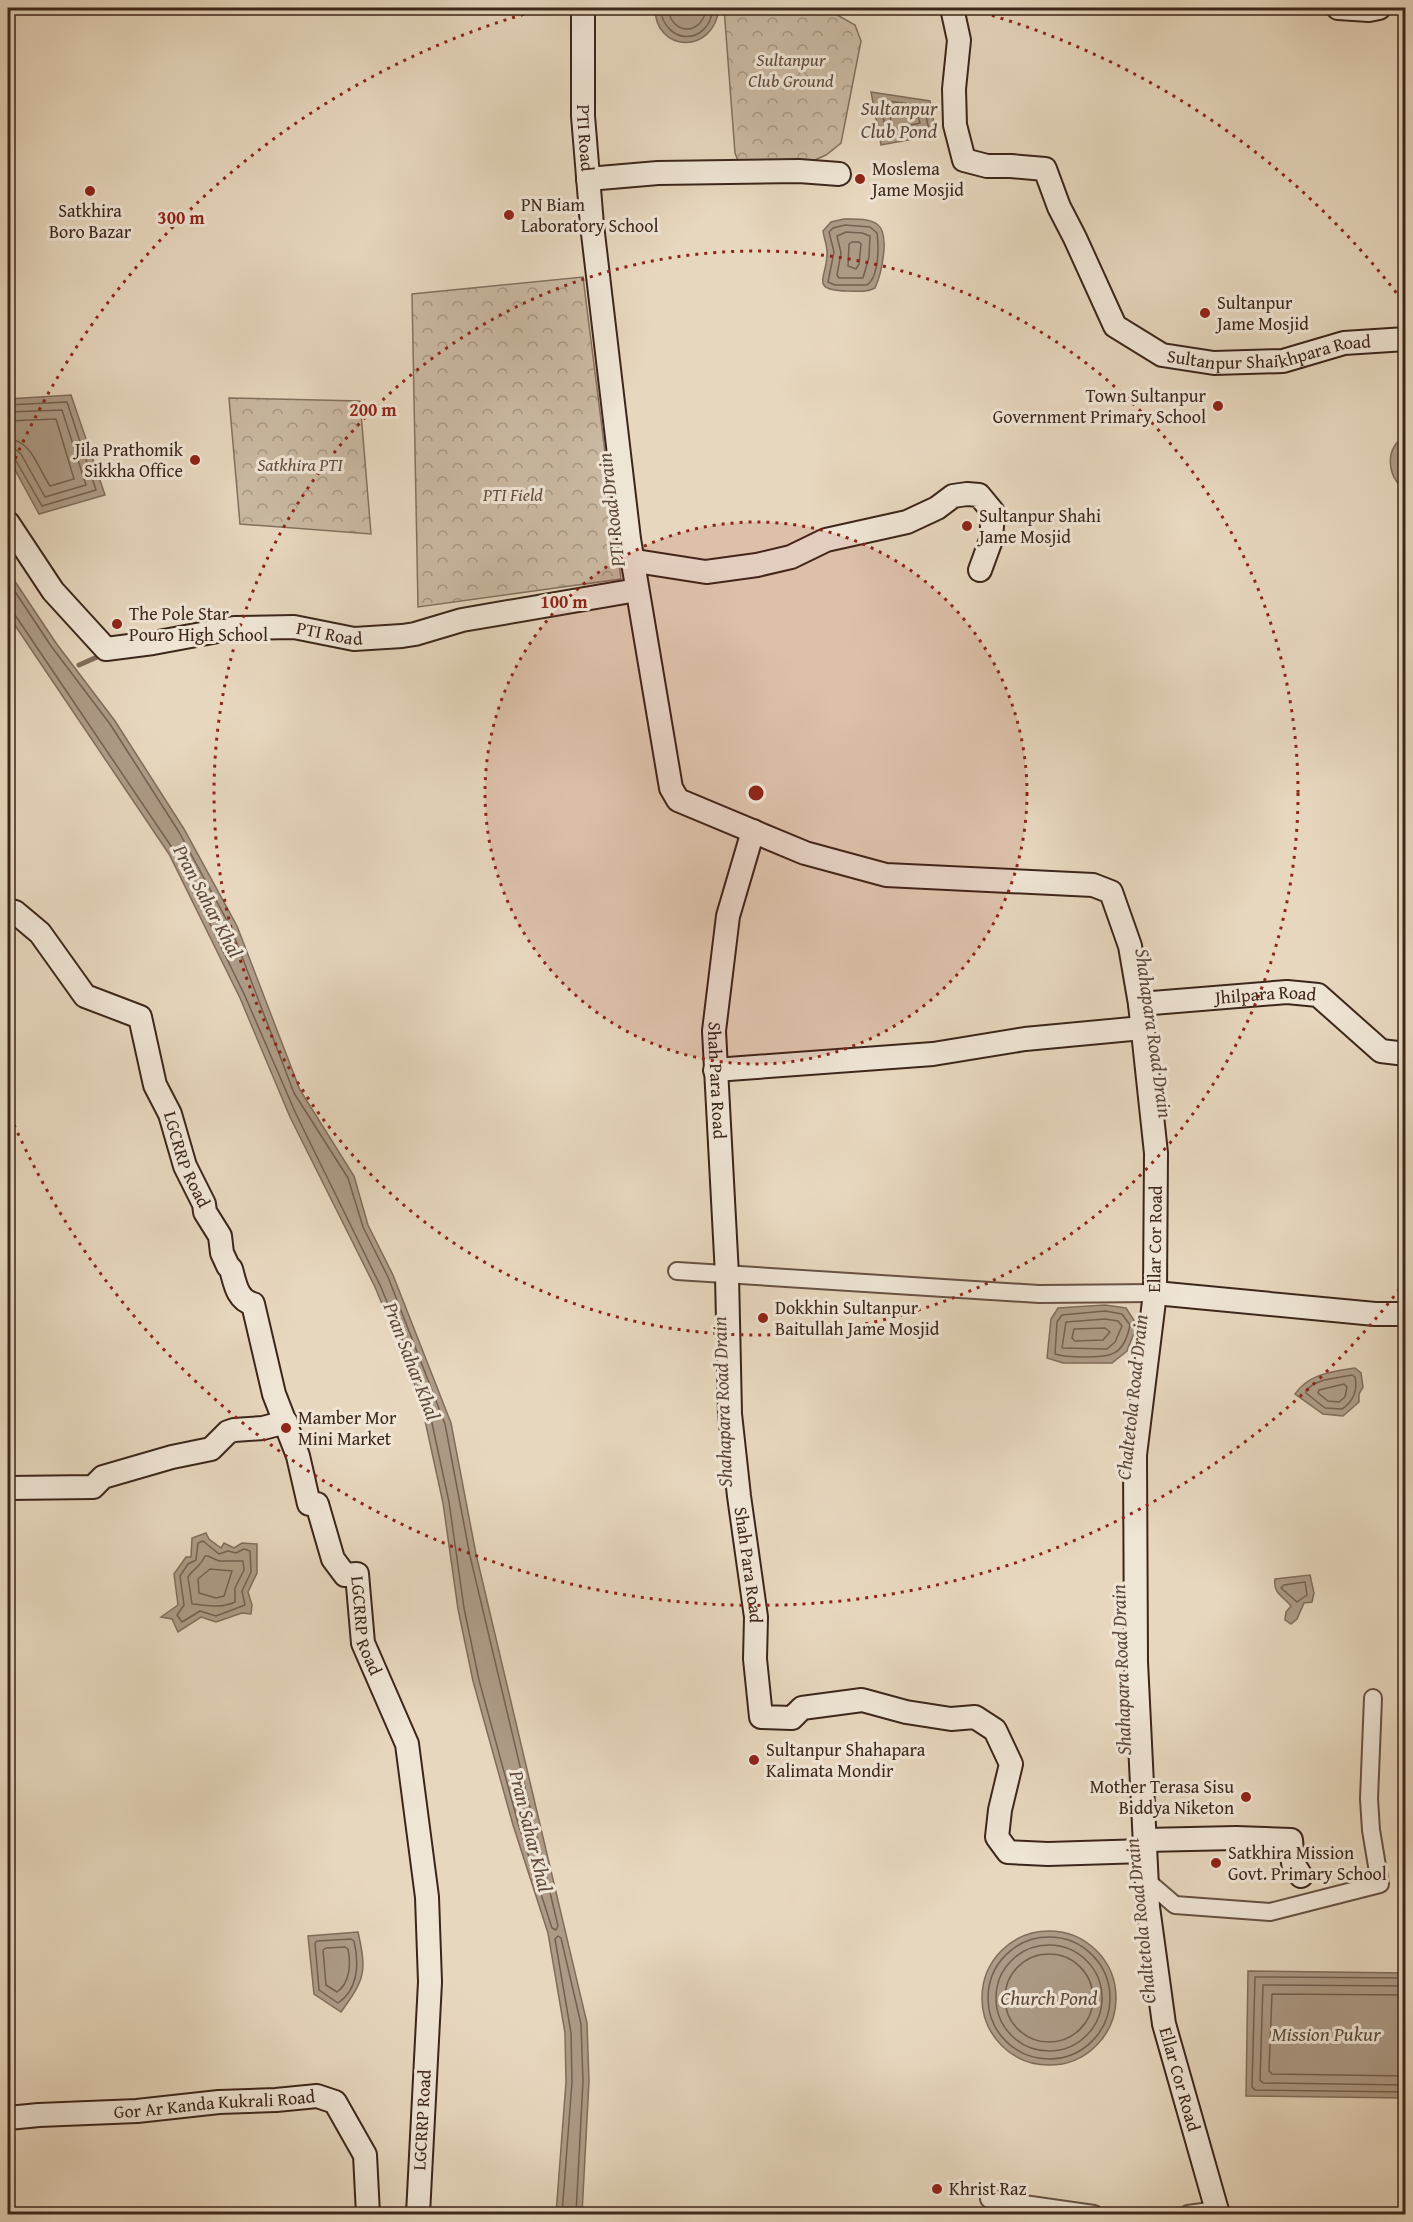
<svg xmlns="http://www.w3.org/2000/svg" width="1413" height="2222" font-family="'Gentium Book Plus',serif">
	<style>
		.park { fill: url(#park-crowns); stroke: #83705e; stroke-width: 1.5 }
		.water { fill: #ad9b86; stroke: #806c5b; stroke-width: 1.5 }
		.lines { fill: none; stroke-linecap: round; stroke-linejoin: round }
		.shore { stroke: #746050; stroke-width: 1.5 }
		.stream { stroke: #806c5b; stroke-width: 5 }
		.street-casing { stroke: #675243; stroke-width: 20 }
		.secondary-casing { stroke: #3c261a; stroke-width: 26 }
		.street { stroke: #efe5d5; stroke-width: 16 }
		.secondary { stroke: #efe5d5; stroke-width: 22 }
		.ring { fill: none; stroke: #8f2418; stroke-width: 3; stroke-dasharray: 3 6 }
		.poi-dot { fill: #8f2418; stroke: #efe5d5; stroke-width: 2 }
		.labels { text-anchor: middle; stroke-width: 6; stroke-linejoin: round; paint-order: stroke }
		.park-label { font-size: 18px; font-style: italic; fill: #604b3c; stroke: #efe5d5 }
		.street-label { font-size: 18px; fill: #3c261a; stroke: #efe5d5 }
		.poi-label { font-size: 18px; fill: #3c261a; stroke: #efe5d5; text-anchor: start }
		.water-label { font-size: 20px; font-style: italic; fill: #5e493a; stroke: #efe5d5 }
		.centre { fill: #8f2418; stroke: #efe5d5; stroke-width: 3 }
		.ring-label { font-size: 18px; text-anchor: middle; font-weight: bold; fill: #8f2418; stroke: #efe5d5; stroke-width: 6; stroke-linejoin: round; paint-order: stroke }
	</style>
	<defs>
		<pattern id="park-crowns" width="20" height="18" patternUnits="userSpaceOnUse" patternTransform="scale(1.5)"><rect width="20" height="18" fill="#cab9a2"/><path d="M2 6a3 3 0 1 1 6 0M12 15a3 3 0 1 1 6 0" fill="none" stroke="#a59683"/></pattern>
	</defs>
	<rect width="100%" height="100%" fill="#e7d7be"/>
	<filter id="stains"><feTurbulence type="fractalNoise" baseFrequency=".00333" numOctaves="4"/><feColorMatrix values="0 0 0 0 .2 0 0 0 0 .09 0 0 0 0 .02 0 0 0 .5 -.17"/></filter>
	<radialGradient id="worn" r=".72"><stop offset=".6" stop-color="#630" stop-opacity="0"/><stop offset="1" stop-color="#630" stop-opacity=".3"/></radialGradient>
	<path class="park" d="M724 8H825L855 25 861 41 841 143 826 155 808 163 740 166 735 153Z
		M583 277 621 579 418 607 412 294Z
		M229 398 360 401 371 534 240 524Z"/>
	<path class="water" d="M655 8H719C714 55 655 53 655 8Z
		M871 92 930 101 936 135 881 145Z
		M844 219C855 219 868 218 877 224 891 234 881 275 875 288 865 293 857 291 847 291 810 290 826 279 827 255 828 247 824 239 823 231L831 222Z
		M71 395 105 495 39 514 8 457V399Z
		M1405 436V490C1387 476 1384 449 1405 436Z
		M8 571 56 643 115 721 184 829 237 926 300 1090 354 1176 368 1225 393 1275 451 1423 476 1554 587 2023 589 2081 582 2214H556L566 2082 565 2033 557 1986 548 1933 513 1825 473 1681 458 1609 443 1503 424 1416 412 1376 375 1287 290 1117 240 998 169 854 8 615Z
		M1105 1305 1126 1308 1137 1325 1127 1351 1112 1363H1063L1047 1358 1051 1319 1058 1308Z
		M1355 1368 1361 1373 1363 1387 1359 1394V1402L1343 1416 1323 1414 1295 1394C1310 1373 1332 1372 1355 1368Z
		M206 1533 209 1539 221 1548 224 1543 234 1548 242 1543 257 1544V1573L248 1592 252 1605 251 1614 242 1613 216 1622 201 1617 178 1632 172 1619 161 1617 178 1605 174 1574 186 1557H191L192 1538Z
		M1310 1575 1314 1593 1312 1602 1304 1603 1297 1619 1291 1624 1285 1620 1286 1612 1291 1606C1283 1596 1273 1594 1275 1579Z
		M982 1998a67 67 0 1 1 134 0a67 67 0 1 1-134 0Z
		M358 1932C367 1972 365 1979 341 2012L314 1994 308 1936Z
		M1248 1971 1405 1973V2098L1246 2096Z"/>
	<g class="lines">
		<path class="shore" d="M660 8C665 46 709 46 713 8
			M668 8C671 36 703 36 706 8
			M880 100 924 106 929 130 887 137Z
			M890 109 917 113 920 123 893 129 889 112Z
			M845 225 870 227 877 233C879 247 879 277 867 285H835L828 282 834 252 829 232 833 228Z
			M846 232 862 233 870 236 869 257 863 278H839L837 275 841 253 837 236Z
			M852 242H859L861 244 859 264 856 269 848 266 849 244Z
			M8 405 67 402 96 490 42 506 15 459 8 456
			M8 412 62 410 86 485 45 497 21 454 15 449 8 448
			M8 421 56 419 74 479 50 486C38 469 32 440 8 439
			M8 581 51 646 110 724 179 832 231 928 294 1093 348 1178 363 1227 388 1277 445 1424 470 1556 558 1926 556 1930 552 1928 518 1823 479 1680 464 1608 449 1502 430 1414 417 1374 380 1285 296 1114 245 996 175 852 15 615 8 612
			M1105 1311 1122 1314 1130 1325C1124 1356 1111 1357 1083 1357 1073 1357 1064 1357 1055 1354L1057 1322 1062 1315Z
			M1105 1319 1118 1321 1122 1326 1115 1342 1107 1349 1062 1348 1066 1322Z
			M1105 1328 1110 1332 1103 1340 1075 1341 1072 1338 1074 1329Z
			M1352 1375 1355 1377C1358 1390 1353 1402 1342 1409L1325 1408 1306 1393V1390L1314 1384 1324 1380Z
			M1344 1384 1347 1387 1345 1397 1339 1402 1328 1401 1318 1393 1319 1390Z
			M203 1541 219 1554 228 1551 236 1553 244 1549 250 1551 251 1572 242 1591 245 1605 216 1616 200 1611 182 1622 177 1615 184 1605 180 1576 188 1564 196 1560 198 1543Z
			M205 1556H208L219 1561H243L244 1570 235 1588V1602C220 1609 207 1605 192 1604L188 1577C193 1569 201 1566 205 1556Z
			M210 1569 232 1571 224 1596 216 1598 199 1593 198 1579Z
			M1305 1582 1307 1595 1297 1602 1281 1588 1284 1585Z
			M988 1998a61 61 0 1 1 122 0a61 61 0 1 1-122 0Z
			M351 1939 354 1941C359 1962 359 1989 338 2003L319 1990 315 1943 317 1941Z
			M996 1998a53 53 0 1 1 106 0a53 53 0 1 1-106 0Z
			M345 1947 348 1949C351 1964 350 1983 337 1992L326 1985 323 1950 326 1948Z
			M1005 1998a44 44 0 1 1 88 0a44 44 0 1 1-88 0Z
			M1406 1978 1255 1977 1252 2087 1255 2090 1406 2092
			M1406 1986 1263 1985 1260 2080 1263 2083 1406 2085
			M1406 1995 1272 1994 1269 2071 1272 2074 1406 2076
			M562 2214 572 2082 571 2033 555 1939 558 1936 561 1938 581 2024 583 2081 576 2214"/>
		<path class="stream" d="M79 665 104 654"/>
		<g class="street-casing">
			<path id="street" d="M677 1271 1039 1294 1155 1293
				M1147 1881 1175 1905 1270 1912 1380 1884 1371 1830 1369 1799 1373 1698
				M989 2199 1094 2214
				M1188 2214 1217 2210"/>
		</g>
		<g class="secondary-casing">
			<g id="secondary">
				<path id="s1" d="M583 8V116L592 225 629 539 671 788 678 800 805 853 886 875 1093 885 1111 892 1130 946 1140 1004 1156 1153 1155 1293 1135 1455 1136 1662 1148 1907 1164 2024 1218 2214"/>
				<path id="s2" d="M952 8 959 40 954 89 955 125 964 160 987 166H1011L1045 169 1059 207 1075 238 1115 326 1162 355 1214 363 1283 361 1344 343 1406 339"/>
				<path d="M1338 8 1369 10 1379 8"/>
				<path d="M588 179 658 173 799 171 839 174"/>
				<path id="s3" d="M8 523 53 591 106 649 153 643 234 628 294 627 354 639 402 636 415 634 462 620 637 590"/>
				<path d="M633 563 642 562 706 572 757 565 791 557 826 540 907 522 937 508 953 496 967 494 979 495 993 512 991 540 980 570"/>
				<path id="s4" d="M753 831 728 916 714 1031 727 1275 730 1414 739 1496 756 1617 755 1659 761 1717 792 1718 802 1708 862 1700 906 1712 951 1719 975 1717 995 1730 1011 1764 1000 1810 997 1837 1008 1852 1048 1854 1145 1851"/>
				<path id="s5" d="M8 910 15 912 40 933 85 996 140 1017 155 1085 170 1114 185 1166 204 1204 205 1212 220 1236 222 1253 228 1266 231 1269C235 1283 237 1300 253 1304L274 1394 298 1456 309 1504H317L333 1559 345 1575 357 1574 363 1643 407 1744 427 1897 430 1982 418 2214"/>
				<path id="s6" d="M1140 1004 1287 992 1318 995 1381 1051 1406 1054"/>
				<path d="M715 1070 933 1054 1025 1039 1142 1028"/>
				<path d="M1155 1293 1375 1314H1406"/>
				<path d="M8 1488 93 1487 103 1477 172 1457 211 1449 228 1432 234 1430 263 1428 286 1422"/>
				<path d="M1145 1840 1236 1838 1291 1840 1293 1863 1301 1876"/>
				<path id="s7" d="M8 2118 39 2115 137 2111 219 2102 276 2100 317 2096 335 2102 365 2155 368 2214"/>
			</g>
		</g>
		<use href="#street" class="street"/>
		<use href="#secondary" class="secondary"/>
	</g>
	<circle cx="756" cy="793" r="271" fill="#8f2418" fill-opacity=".12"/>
	<g class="ring">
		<circle cx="756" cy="793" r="271"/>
		<circle cx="756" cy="793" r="542"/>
		<path d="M1405 1282A813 813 0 0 1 8 1111M8 475A813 813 0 0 1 546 8M966 8A813 813 0 0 1 1405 304"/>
	</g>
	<g class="poi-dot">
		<circle cx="860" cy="179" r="6"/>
		<circle cx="90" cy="191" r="6"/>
		<circle cx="509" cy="215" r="6"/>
		<circle cx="1205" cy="313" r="6"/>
		<circle cx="1218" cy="406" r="6"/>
		<circle cx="195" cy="460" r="6"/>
		<circle cx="967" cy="526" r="6"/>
		<circle cx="117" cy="624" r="6"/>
		<circle cx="763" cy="1318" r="6"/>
		<circle cx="286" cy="1428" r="6"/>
		<circle cx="754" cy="1760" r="6"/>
		<circle cx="1246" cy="1797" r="6"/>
		<circle cx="1216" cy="1863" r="6"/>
		<circle cx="937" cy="2189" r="6"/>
	</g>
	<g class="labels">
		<g class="park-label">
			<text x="791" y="66">Sultanpur<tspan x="791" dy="21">Club Ground</tspan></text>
			<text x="300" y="471">Satkhira PTI</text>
			<text x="513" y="501">PTI Field</text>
		</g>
		<g class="street-label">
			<text dy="6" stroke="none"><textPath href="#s1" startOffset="130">PTI Road</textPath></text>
			<text dy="6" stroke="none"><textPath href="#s2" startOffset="572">Sultanpur Shaikhpara Road</textPath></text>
			<text dy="6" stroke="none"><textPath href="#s3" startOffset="386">PTI Road</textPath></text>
			<text dy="6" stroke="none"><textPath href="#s6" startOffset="126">Jhilpara Road</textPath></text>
			<text dy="6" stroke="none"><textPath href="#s4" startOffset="254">Shah Para Road</textPath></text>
			<text dy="6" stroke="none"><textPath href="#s5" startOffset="327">LGCRRP Road</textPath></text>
			<text transform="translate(1155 1239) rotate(-89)" y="6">Ellar Cor Road</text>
			<text dy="6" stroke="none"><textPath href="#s4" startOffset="740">Shah Para Road</textPath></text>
			<text dy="6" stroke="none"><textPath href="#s5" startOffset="849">LGCRRP Road</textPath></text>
			<text dy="6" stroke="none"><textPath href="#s1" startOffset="2445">Ellar Cor Road</textPath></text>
			<text dy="6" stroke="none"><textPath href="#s7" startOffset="207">Gor Ar Kanda Kukrali Road</textPath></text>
			<text transform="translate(422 2120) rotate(-87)" y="6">LGCRRP Road</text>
		</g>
		<g class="poi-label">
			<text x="872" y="175">Moslema<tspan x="872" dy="21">Jame Mosjid</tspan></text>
			<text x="521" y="211">PN Biam<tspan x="521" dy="21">Laboratory School</tspan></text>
			<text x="90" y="217" text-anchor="middle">Satkhira<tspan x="90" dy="21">Boro Bazar</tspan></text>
			<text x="1217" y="309">Sultanpur<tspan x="1217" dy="21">Jame Mosjid</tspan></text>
			<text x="1206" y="402" text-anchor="end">Town Sultanpur<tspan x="1206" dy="21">Government Primary School</tspan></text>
			<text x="183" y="456" text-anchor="end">Jila Prathomik<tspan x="183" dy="21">Sikkha Office</tspan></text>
			<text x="979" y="522">Sultanpur Shahi<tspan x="979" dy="21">Jame Mosjid</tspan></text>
			<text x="129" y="620">The Pole Star<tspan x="129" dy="21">Pouro High School</tspan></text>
			<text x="775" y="1314">Dokkhin Sultanpur<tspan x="775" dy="21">Baitullah Jame Mosjid</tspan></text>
			<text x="298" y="1424">Mamber Mor<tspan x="298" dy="21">Mini Market</tspan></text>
			<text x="766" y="1756">Sultanpur Shahapara<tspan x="766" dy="21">Kalimata Mondir</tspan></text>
			<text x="1234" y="1793" text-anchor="end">Mother Terasa Sisu<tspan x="1234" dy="21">Biddya Niketon</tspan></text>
			<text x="1228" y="1859">Satkhira Mission<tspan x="1228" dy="21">Govt. Primary School</tspan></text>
			<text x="949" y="2195">Khrist Raz</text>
		</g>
		<g class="water-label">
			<text x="899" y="115">Sultanpur<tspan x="899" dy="23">Club Pond</tspan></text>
			<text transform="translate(611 510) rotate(-97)" y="7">PTI Road Drain</text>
			<text transform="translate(208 901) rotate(62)" y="7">Pran Sahar Khal</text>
			<text transform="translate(1154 1033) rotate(82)" y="7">Shahapara Road Drain</text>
			<text transform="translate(412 1361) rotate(69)" y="7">Pran Sahar Khal</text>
			<text transform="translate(1132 1397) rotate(-84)" y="7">Chaltetola Road Drain</text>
			<text transform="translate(722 1402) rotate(-92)" y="7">Shahapara Road Drain</text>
			<text transform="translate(1121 1670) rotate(-92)" y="7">Shahapara Road Drain</text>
			<text transform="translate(531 1831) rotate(76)" y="7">Pran Sahar Khal</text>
			<text transform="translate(1140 1921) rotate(-96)" y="7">Chaltetola Road Drain</text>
			<text x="1049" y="2005">Church Pond</text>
			<text x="1326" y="2041">Mission Pukur</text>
		</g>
	</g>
	<circle cx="756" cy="793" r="9" class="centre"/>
	<g class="ring-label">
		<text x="181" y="224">300 m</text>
		<text x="373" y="416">200 m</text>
		<text x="564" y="608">100 m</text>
	</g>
	<rect width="1413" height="2222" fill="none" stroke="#e7d7be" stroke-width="30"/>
	<rect x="9" y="9" width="1395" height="2204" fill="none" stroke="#3c261a" stroke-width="3"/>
	<rect x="15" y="15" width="1383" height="2192" fill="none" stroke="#3c261a" stroke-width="1.5"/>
	<rect width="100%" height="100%" filter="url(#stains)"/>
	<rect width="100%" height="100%" fill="url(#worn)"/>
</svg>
